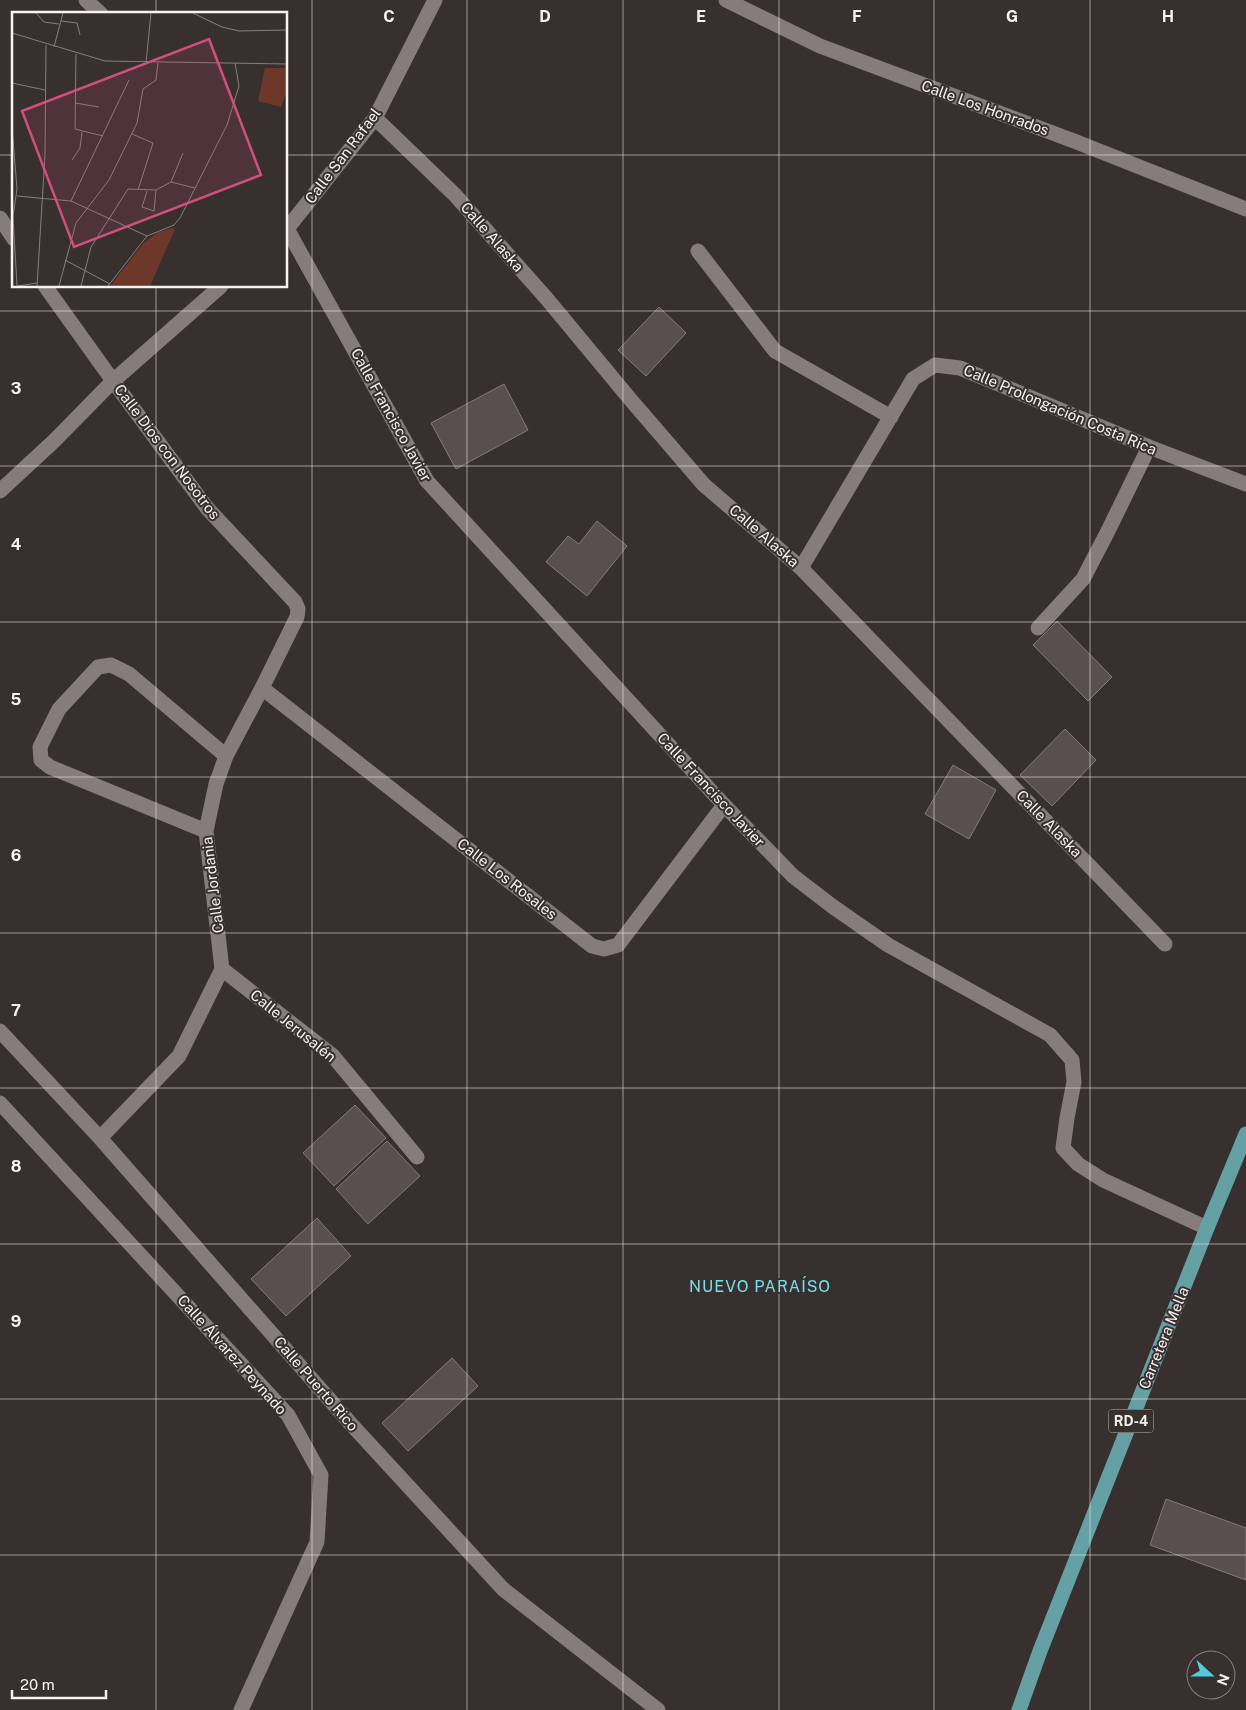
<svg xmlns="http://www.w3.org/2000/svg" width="1246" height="1710" font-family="'Public Sans',sans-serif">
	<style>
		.building { fill: #59504d; stroke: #847a78 }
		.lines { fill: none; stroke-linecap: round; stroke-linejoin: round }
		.lane { stroke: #867c79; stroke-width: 15 }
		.street { stroke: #867c79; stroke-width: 15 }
		.primary { stroke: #64a0a4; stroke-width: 15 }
		.grid { fill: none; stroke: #f8f3f1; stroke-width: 1; stroke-opacity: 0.55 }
		.labels { text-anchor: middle; stroke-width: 4; stroke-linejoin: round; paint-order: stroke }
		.shield { fill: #38302e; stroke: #beb8b6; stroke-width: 1 }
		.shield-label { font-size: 14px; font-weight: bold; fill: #f8f3f1 }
		.street-label { font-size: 15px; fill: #f8f3f1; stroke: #38302e }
		.neighbourhood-label { font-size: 16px; letter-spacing: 1px; fill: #75e0ea; stroke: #38302e }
		.inset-road { fill: none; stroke: #857e7c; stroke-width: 1 }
		.view { fill: #d04f80; fill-opacity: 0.15; stroke: #d04f80; stroke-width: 2.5 }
		.inset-edge { fill: none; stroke: #f8f3f1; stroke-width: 2.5 }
		.grid-label { font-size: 16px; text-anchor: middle; font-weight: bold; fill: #f8f3f1; stroke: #38302e; stroke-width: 4; stroke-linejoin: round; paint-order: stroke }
	</style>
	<rect width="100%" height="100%" fill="#38302e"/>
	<path class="building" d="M659 307 686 333 646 376 618 350Z
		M504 384 528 430 456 469 431 423Z
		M597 521 627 546 587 596 546 562 568 536 579 544Z
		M1057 621 1112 677 1088 701 1033 645Z
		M1065 729 1096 760 1052 806 1020 775Z
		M953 765 996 790 969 839 925 814Z
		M355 1105 386 1138 334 1186 303 1153Z
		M387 1141 420 1176 368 1224 336 1189Z
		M317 1218 351 1256 286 1316 251 1279Z
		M452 1358 478 1386 408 1451 382 1423Z
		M1166 1499 1246 1528V1580L1150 1545Z"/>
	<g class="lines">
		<path class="lane" d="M0 1103 288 1415 321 1475 317 1542 241 1710"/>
		<path class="street" d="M86 0 101 14
			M726 0 820 46 1074 141 1246 209
			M375 118 455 195 547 299 630 399 704 485 801 568 1165 944
			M0 218 14 239
			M286 227 427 481 724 805 793 876 832 906 888 945 1050 1035 1072 1060 1074 1082 1067 1118 1063 1148 1078 1164 1103 1180 1207 1228
			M286 230 375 118 435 0
			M698 251 775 351 891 417
			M45 286 113 381 207 508 295 602 298 609 297 617 262 688 226 756 216 784 206 831 222 969 179 1056 100 1138
			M0 491 54 441 113 381 221 286
			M801 568 913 379 935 365 960 368 1149 447 1246 484
			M1038 628 1083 579 1108 531 1149 447
			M262 688 592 946 604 949 618 945 724 805
			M206 831 50 767 41 760 40 747 59 709 98 667 111 665 129 674 226 756
			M222 969 333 1056 417 1157
			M0 1031 100 1138 351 1424 503 1589 658 1710"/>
		<path class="primary" d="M1019 1710 1040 1651 1207 1228 1246 1134"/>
	</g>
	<path class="grid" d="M156 0V14M312 0V1710M467 0V1710M623 0V1710M779 0V1710M934 0V1710M1090 0V1710M0 155H14M286 155H1246M156 286V1710M0 311H1246M0 466H1246M0 622H1246M0 777H1246M0 933H1246M0 1088H1246M0 1244H1246M0 1399H1246M0 1555H1246"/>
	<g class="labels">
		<rect class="shield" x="1108.5" y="1409.5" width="45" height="23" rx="4"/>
		<g class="shield-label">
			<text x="1131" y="1426">RD-4</text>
		</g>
		<g class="street-label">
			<text transform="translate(985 108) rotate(20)" y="5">Calle Los Honrados</text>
			<text transform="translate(343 156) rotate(-53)" y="5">Calle San Rafael</text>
			<text transform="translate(492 237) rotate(49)" y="5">Calle Alaska</text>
			<text transform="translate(1060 410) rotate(23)" y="5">Calle Prolongación Costa Rica</text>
			<text transform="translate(391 415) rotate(61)" y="5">Calle Francisco Javier</text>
			<text transform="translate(167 452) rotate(53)" y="5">Calle Dios con Nosotros</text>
			<text transform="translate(764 536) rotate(41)" y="5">Calle Alaska</text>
			<text transform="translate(711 790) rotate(47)" y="5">Calle Francisco Javier</text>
			<text transform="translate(1049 824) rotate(46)" y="5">Calle Alaska</text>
			<text transform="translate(507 879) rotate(38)" y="5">Calle Los Rosales</text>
			<text transform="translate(213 885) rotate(-97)" y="5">Calle Jordania</text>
			<text transform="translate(293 1026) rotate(39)" y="5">Calle Jerusalén</text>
			<text transform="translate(1164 1338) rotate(-68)" y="5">Carretera Mella</text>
			<text transform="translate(232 1355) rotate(48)" y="5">Calle Álvarez Peynado</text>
			<text transform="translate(316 1384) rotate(49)" y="5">Calle Puerto Rico</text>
		</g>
		<g class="neighbourhood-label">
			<text x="760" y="1292">NUEVO PARAÍSO</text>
		</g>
	</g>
	<g transform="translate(12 12)">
		<rect width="275" height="275" fill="#38302e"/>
		<path d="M253 56H275V79L269 95 246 89ZM160 216 163 217 138 274H98L131 232 146 220Z" fill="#6d382a"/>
		<path class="inset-road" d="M24 1 32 10 47 12M181 1 210 15 227 19 275 18M49 9 65 11 68 23M0 21 93 49 275 52M42 35 51 1M64 42 63 117 91 124M134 51 139 1M0 71 33 78M63 91 87 95M0 115 5 177 1 204 5 274M120 122 141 131 126 178M60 148 68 136 70 120M159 170 171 141M135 179 130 195 142 199 144 178M5 184 59 189 135 224M59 189 117 68M53 248 98 272M6 274 25 271M25 274 33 143 34 33M47 274 64 211 97 168 125 111 131 77 144 68 146 51M69 274 79 235 116 177 144 178 159 170 183 176M96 274 135 224 162 213 168 206 215 113 227 74 223 51"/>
		<path class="view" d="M197 27 249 163 62 235 10 99Z"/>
		<rect width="275" height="275" class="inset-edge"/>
	</g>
	<g class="grid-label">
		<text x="389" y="22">C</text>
		<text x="545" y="22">D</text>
		<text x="701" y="22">E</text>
		<text x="857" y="22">F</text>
		<text x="1012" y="22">G</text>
		<text x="1168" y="22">H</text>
		<text x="16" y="394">3</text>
		<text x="16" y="550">4</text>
		<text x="16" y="705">5</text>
		<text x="16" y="861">6</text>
		<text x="16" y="1016">7</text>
		<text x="16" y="1172">8</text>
		<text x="16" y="1327">9</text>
	</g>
	<g transform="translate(1211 1675) rotate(111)"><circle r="24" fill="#38302e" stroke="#857e7c"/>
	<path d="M0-4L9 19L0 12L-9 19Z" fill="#52ccd6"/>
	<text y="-8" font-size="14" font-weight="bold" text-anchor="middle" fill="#f8f3f1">N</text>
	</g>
	<path d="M12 1690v8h94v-8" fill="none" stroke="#f8f3f1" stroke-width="2.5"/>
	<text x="20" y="1690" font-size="15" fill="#f8f3f1" stroke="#38302e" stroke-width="4" paint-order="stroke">20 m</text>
</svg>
